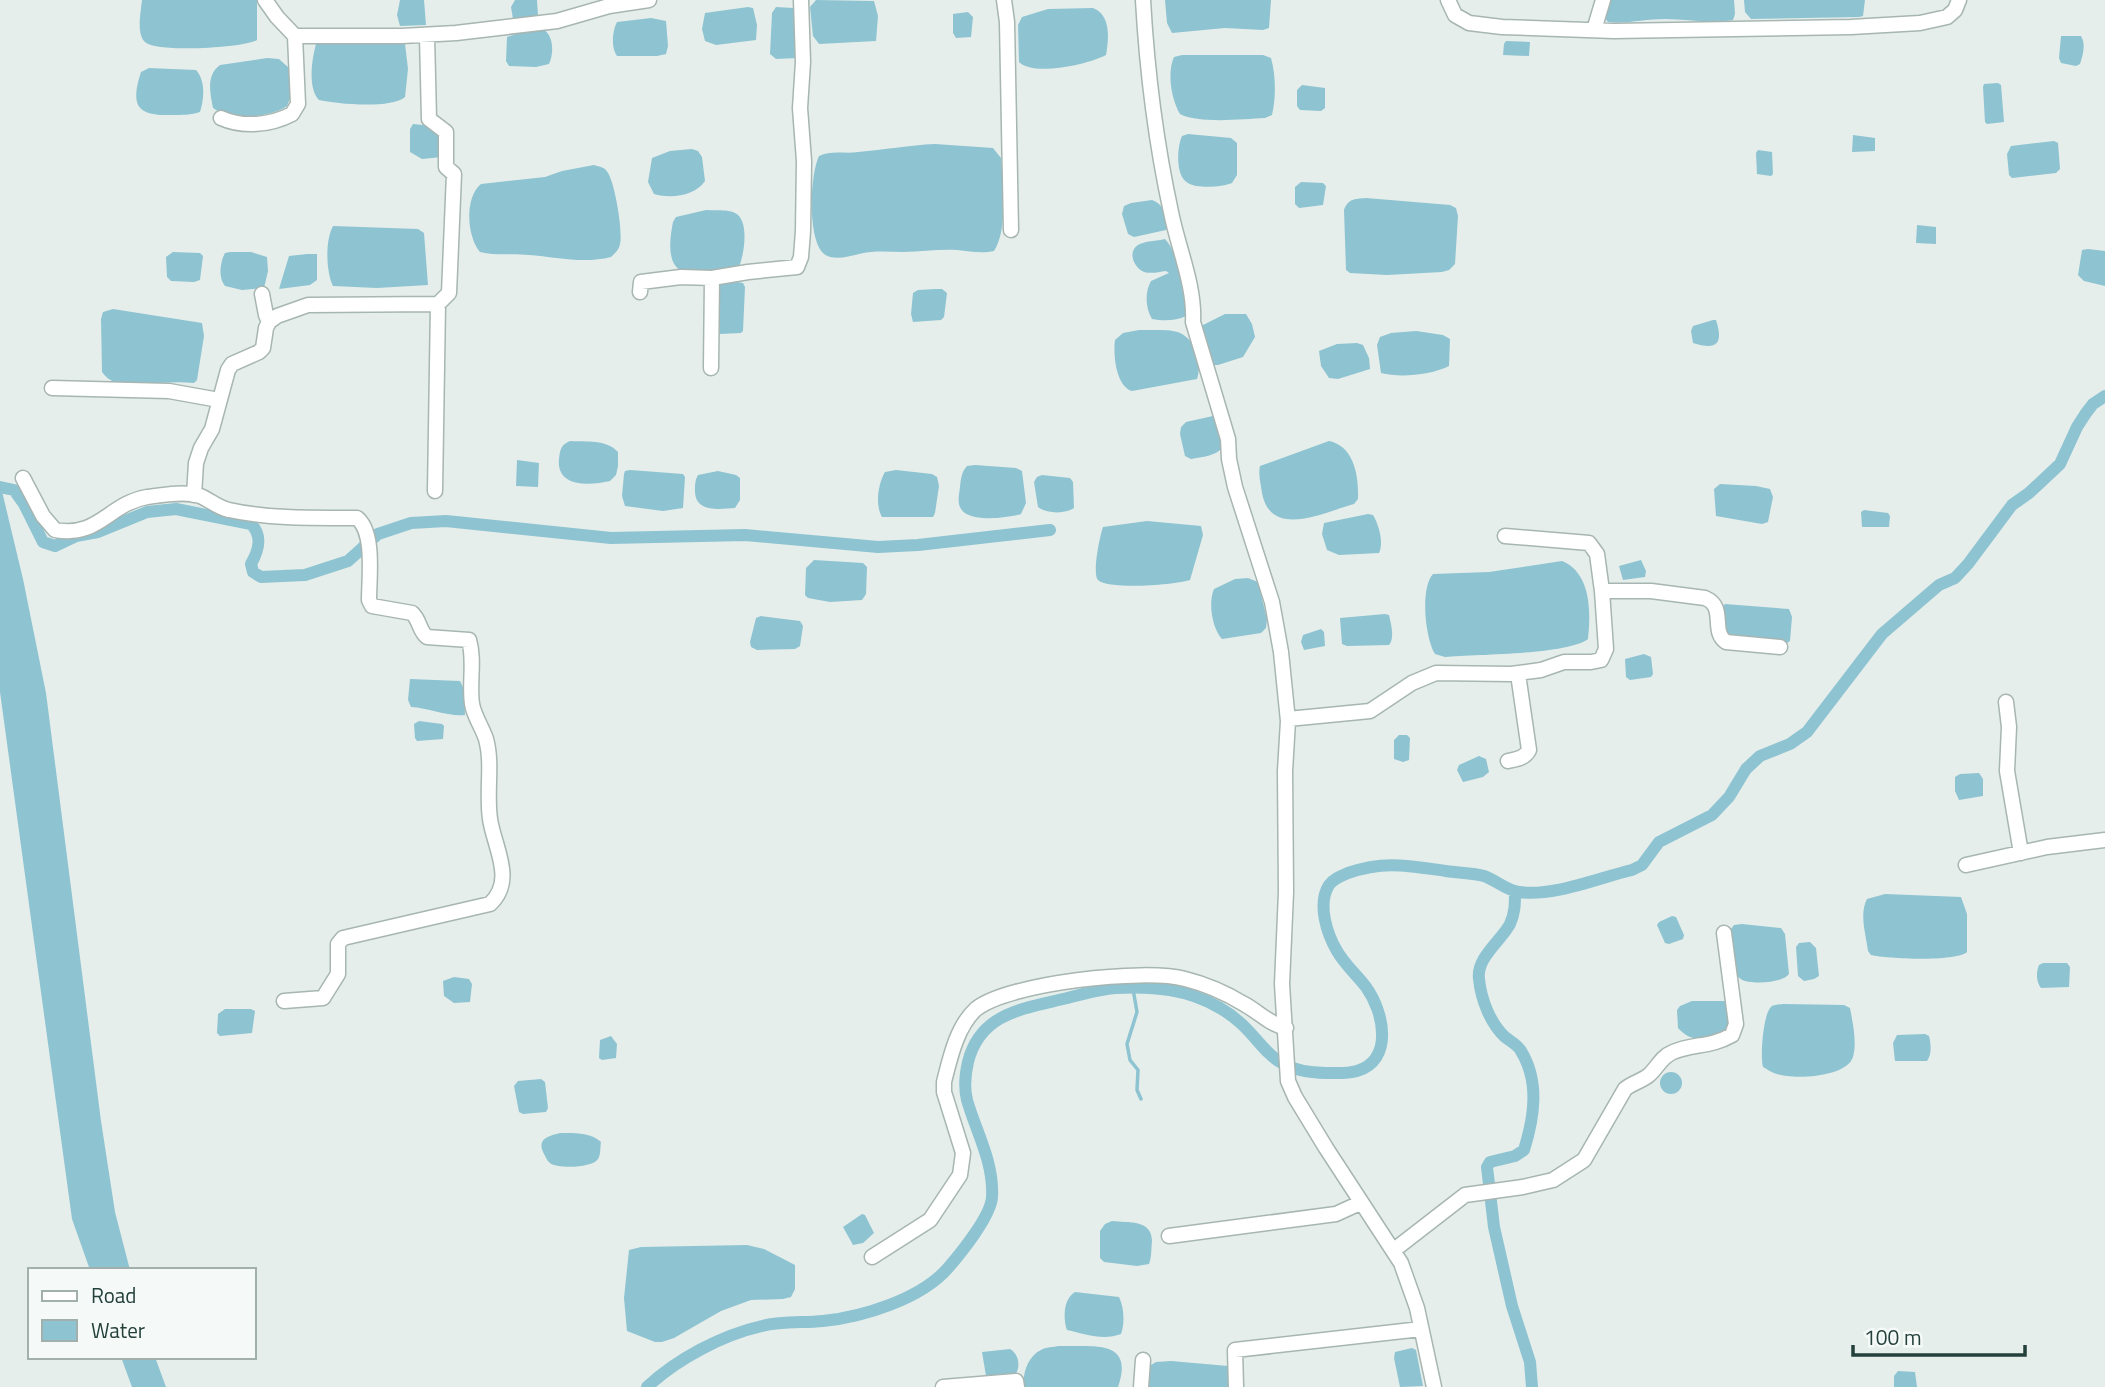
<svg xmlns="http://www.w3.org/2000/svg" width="2105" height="1387" font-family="'Titillium Web',sans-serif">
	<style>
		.water { fill: #8ec3d2 }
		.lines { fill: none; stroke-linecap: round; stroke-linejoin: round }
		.stream { stroke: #8ec3d2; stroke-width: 3.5 }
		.canal { stroke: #8ec3d2; stroke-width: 12 }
		.minor-casing { stroke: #a7b6b2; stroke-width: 17 }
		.minor { stroke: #fff; stroke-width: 14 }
	</style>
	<rect width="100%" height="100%" fill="#e5eeea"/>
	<path class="water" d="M142 0H257V40C245 48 156 53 145 42 136 34 141 11 142 0Z
		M400 0H424L426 25 400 26 397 15Z
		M515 0H537L538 16 513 19 511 7Z
		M816 0 874 1 878 16 876 41 819 44 813 36 810 7Z
		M1165 0H1271L1269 28 1263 30 1225 28 1172 33 1167 23Z
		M1608 0H1734L1735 14 1733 20C1710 24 1687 19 1665 19 1645 19 1627 24 1608 22L1603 16Z
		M1744 0H1865L1863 16 1859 17 1751 19 1745 12Z
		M748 7 753 8 757 25 756 40 716 45 705 41 702 29 705 13Z
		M776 7 793 8 796 11 797 58 776 59 770 54 772 13Z
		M1093 8C1111 15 1109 38 1106 55 1089 64 1034 77 1019 62L1018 25 1022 17 1048 9Z
		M968 12 973 17 971 37 956 38 953 33V14Z
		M651 18 666 21 668 46 666 54 657 56H617C611 48 612 31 617 22Z
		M543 29C554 36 554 53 549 64L536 67 509 66 506 61 507 37 528 30Z
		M2061 36H2081C2086 44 2083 55 2080 64L2076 66 2061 63 2059 58Z
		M317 41 405 44 408 69 405 97C392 109 336 104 319 100 307 88 312 56 317 41Z
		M1506 41 1530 42 1529 56 1503 55 1504 44Z
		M1182 55H1263L1271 58C1276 76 1276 98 1272 115L1265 118C1243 119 1199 124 1180 114 1171 99 1167 72 1174 57Z
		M267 58 279 59 289 68 291 96 287 106C269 118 231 121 213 108 210 93 206 75 220 65Z
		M149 68 196 70C206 81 204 99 200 112 191 115 182 115 172 115 137 116 130 106 141 72Z
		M1998 83 2001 85 2004 122 1987 124 1985 122 1983 87 1984 84Z
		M1302 85 1325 88V108L1321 111 1300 110 1297 106V90Z
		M413 124 433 126 442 131V157L422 159 410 152V129Z
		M1188 134 1231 138 1237 143V175L1232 183C1222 187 1198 189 1188 183 1175 176 1177 147 1182 136Z
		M1853 135 1875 138V151L1852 152Z
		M2054 141 2058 143 2060 169 2056 173 2012 178 2009 175 2007 154 2011 146Z
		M935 144 993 148 1001 158C1003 183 1008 230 994 251 981 254 970 251 957 250 939 249 921 252 903 252 892 252 882 251 871 252 857 253 836 263 824 254 807 240 810 174 819 156 830 150 845 154 858 152 884 150 909 145 935 144Z
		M692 149 698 151 702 157 705 181C695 196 671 199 654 194L648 182 652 158 670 151Z
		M1758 150 1772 152 1773 174 1771 176 1757 174 1756 153Z
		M594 165C600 167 605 167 608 173 615 184 623 231 620 244 619 250 615 253 611 257 584 264 555 257 529 255 512 253 497 256 480 252 467 237 464 198 481 184L545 177 562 171Z
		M1301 182 1323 183 1326 186 1323 205 1299 208 1295 204V187Z
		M1366 198 1450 205 1456 208 1458 216 1455 264 1449 270 1442 272 1387 275 1350 273 1346 270 1344 210C1348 199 1354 199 1366 198Z
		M1152 200C1164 204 1170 218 1166 230L1134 237 1128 234 1122 214 1124 206 1131 203Z
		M706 210C715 211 727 209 735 213 750 220 744 255 739 267L730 271H682C666 264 670 237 673 222L676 217Z
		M1917 225 1936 227V244L1916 243Z
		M333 226 418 229 424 233 428 285 377 288 333 286C326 271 325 241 333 226Z
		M1165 239C1179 253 1186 296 1186 316 1176 321 1163 321 1152 319 1145 308 1145 291 1151 281L1169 273 1166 271C1159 272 1151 274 1144 272 1134 268 1127 252 1138 245 1144 241 1157 241 1165 239Z
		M2088 249 2105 251V286L2084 281 2078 275 2082 250Z
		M173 252 200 253 203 256 200 280 194 282 171 281 167 277 166 257Z
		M230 252H251L267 257 268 271 264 288 242 290 225 286C218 278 220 262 225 253Z
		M307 254H317V280L310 285 279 289 289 256Z
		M737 282 743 283 745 287 743 331 741 333 720 334 717 285Z
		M935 289H942L947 293 944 317 941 320 913 322 911 314 913 293 918 290Z
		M113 309 202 323 204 336 197 380 194 383C169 380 138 387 115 382 109 380 106 377 102 372L101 319 103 312Z
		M1225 314H1246L1252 324 1255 337 1243 357 1218 365H1213L1200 330 1203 325Z
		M1713 320H1716C1724 345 1716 350 1693 343L1691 331 1693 326Z
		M1139 330C1164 331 1186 324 1196 352 1199 361 1200 369 1197 379L1132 391C1116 386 1113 355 1115 340L1123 333Z
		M1416 331 1443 335 1450 339 1449 366C1431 375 1400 378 1381 373L1377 345 1380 337 1391 333Z
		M1357 343 1363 345 1369 358 1370 369 1338 379 1329 378 1321 366 1319 351 1337 344Z
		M1213 416 1218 421 1223 447C1216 456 1202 457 1191 459L1185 456 1180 434 1181 427 1186 422Z
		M570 441C587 442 606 439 618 452V466L616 475 610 481C589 486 556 487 559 459 560 449 561 445 570 441Z
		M1329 441C1354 446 1359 476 1358 499L1354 504C1324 512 1271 540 1262 493 1261 484 1258 475 1260 466Z
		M517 460 539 463 538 487 516 486Z
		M975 465 1016 468 1022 471 1026 503 1021 514C1008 518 970 523 961 509 957 503 959 495 960 487 961 479 961 473 967 466Z
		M630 470 683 474 685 477 683 508 663 511 625 506 622 496 624 474 625 471Z
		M896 470 932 474 937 477 939 486 935 513 933 517H882C875 505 878 484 885 472Z
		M718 471 736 475 740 478V500L735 508C720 509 695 513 695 491 695 485 695 480 698 475Z
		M1042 475 1070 478 1073 482 1074 508C1065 514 1047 514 1038 507L1034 482 1037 477Z
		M0 483 23 579 46 693 101 1121 115 1212 130 1270H90L72 1219 0 692Z
		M1720 484 1756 486 1770 489 1773 497 1768 522 1762 524 1716 516 1714 489Z
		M1864 510 1888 513 1890 516 1889 527H1862L1861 512Z
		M1368 514 1373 515C1379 525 1384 543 1379 553L1339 555 1327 550 1322 534 1324 523Z
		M1147 521 1201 526 1203 535 1190 580C1176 585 1108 590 1098 580 1092 574 1100 535 1103 527Z
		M814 560 863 563 867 567 866 594 862 600 830 602 808 598 805 595 806 568Z
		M1641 560 1646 571 1645 577 1623 580 1619 566Z
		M1562 561C1591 573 1591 611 1588 639 1567 655 1476 654 1445 657L1435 654C1425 638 1420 588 1433 574L1489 572Z
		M1248 578 1258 582 1267 619 1266 628 1261 633 1222 639C1212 628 1208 603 1214 589L1235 579Z
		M1725 604 1789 609 1792 617 1790 641 1787 643 1726 636 1722 609Z
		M1385 614 1389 615C1391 624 1395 638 1389 645L1347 646 1342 644 1340 618Z
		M761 616 800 621 803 626 800 646 795 649 757 650 751 647 750 642 756 618Z
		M1321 629 1324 632 1325 646 1304 650 1301 642 1303 635Z
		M1644 654 1651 657 1653 674 1651 677 1630 680 1626 677 1625 659Z
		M410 679 460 681 464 689 465 715C449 717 429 708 411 707L408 700Z
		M419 721 442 724 444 726 443 739 417 741 415 738 414 724Z
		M1399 735H1407L1410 738 1409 760 1403 762 1394 759V740Z
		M1479 756 1486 759 1489 772 1483 777 1463 782 1457 770 1459 765Z
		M1979 773 1983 779V796L1959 800 1955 791V777L1960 774Z
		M1885 894 1961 897 1967 914V952C1956 962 1887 959 1871 955L1868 951C1866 935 1859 914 1867 899Z
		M1672 916 1676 917 1684 935 1683 939 1669 944 1665 943 1657 925 1659 922Z
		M1742 924 1781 928 1785 934 1789 974C1782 983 1757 984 1745 981 1743 981 1738 977 1736 975L1731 929 1734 925Z
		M1810 942 1816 948 1819 976 1814 979 1804 981 1798 976 1796 947 1799 943Z
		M2043 963H2067L2070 967 2069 987 2041 988C2036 982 2036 972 2039 965Z
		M454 977 469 979 472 984 470 1002 454 1003 444 996 443 981Z
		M1724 1001H1728L1732 1017 1727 1033C1708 1038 1693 1045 1678 1028L1677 1010 1680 1006 1692 1001Z
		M1784 1004 1844 1005 1850 1008C1853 1024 1857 1042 1853 1057 1847 1077 1794 1080 1777 1074 1772 1073 1767 1069 1763 1067 1760 1057 1763 1012 1772 1006 1774 1005 1782 1004 1784 1004Z
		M225 1009H251L255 1011 252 1033 220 1036 217 1033 218 1014Z
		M1925 1034 1929 1036C1931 1044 1932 1054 1927 1061H1895L1893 1043 1897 1035Z
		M611 1036 617 1044 616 1058 602 1060 599 1058 600 1040Z
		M1660 1083a11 11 0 1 1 22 0a11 11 0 1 1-22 0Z
		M541 1079 545 1082 548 1108 546 1112 523 1114 519 1112 514 1086 518 1081Z
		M560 1133C574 1133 590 1132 601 1142 600 1147 601 1155 598 1159 593 1168 557 1169 550 1163 547 1161 546 1157 544 1154 536 1139 548 1136 560 1133Z
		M862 1214 865 1215 874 1233 863 1243 853 1245 843 1227Z
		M1112 1221C1128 1223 1152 1219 1152 1241 1151 1249 1152 1256 1149 1264L1137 1266 1104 1262 1100 1258V1231L1105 1224Z
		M747 1245 764 1249 795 1265V1289L791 1297 783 1299 751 1300 721 1311 674 1338 662 1342H655L627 1331 624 1298 629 1250 641 1247Z
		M1075 1292 1119 1297C1124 1307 1125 1323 1121 1334 1103 1341 1085 1334 1067 1330 1063 1319 1063 1299 1075 1292Z
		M1059 1346C1092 1347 1135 1338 1118 1387H1024C1022 1374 1028 1356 1041 1350 1045 1347 1054 1347 1059 1346Z
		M1412 1348 1416 1350 1423 1386 1400 1387 1394 1358 1395 1352Z
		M1010 1349C1019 1354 1021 1367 1015 1375L986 1376 982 1352Z
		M121 1357H155L166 1387H132Z
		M1171 1361 1228 1366 1231 1369 1232 1387H1146L1151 1365 1156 1362Z
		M1898 1371 1915 1372 1917 1387H1894V1376Z"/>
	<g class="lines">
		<path class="stream" d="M1133 989 1137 1012 1127 1044 1130 1060 1138 1070 1137 1090 1141 1099"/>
		<path class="canal" d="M0 487 14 490 24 504 43 542 55 546 76 536 98 532 147 512 176 509 251 524C263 536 259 550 251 564L253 572 261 577 305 575 348 561 378 534 411 523 446 521 611 538 745 535 878 547 918 545 1050 530
			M1515 892C1515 904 1515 913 1510 924 1501 941 1476 958 1479 979 1481 999 1490 1023 1505 1037 1510 1041 1518 1045 1521 1051 1540 1082 1534 1118 1524 1150L1515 1156 1490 1162 1487 1167 1494 1227 1512 1306 1530 1362 1532 1387
			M647 1387C677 1359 722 1335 762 1326 782 1321 802 1323 823 1321 863 1317 921 1299 948 1268 961 1253 991 1216 992 1197 994 1162 976 1132 967 1100 964 1088 965 1075 968 1062 980 1014 1021 1009 1063 999 1080 995 1099 989 1116 988 1153 986 1188 989 1220 1008 1268 1036 1260 1072 1326 1073 1336 1073 1347 1074 1357 1071 1394 1060 1384 1012 1366 987 1357 975 1345 965 1337 951 1327 934 1317 904 1329 885 1333 879 1341 876 1348 873 1385 860 1409 866 1446 871 1459 873 1473 873 1484 876 1496 880 1507 891 1519 892 1553 897 1598 878 1632 870L1642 865 1659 842 1712 815 1729 797 1746 769 1760 756 1790 744 1807 732 1882 634 1939 585 1955 578 1968 564 2012 505 2029 493 2060 464 2077 427 2086 413 2093 404 2105 396"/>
		<g class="minor-casing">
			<path id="minor" d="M1004 0 1007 22 1011 230
				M1143 0C1147 71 1156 143 1171 212 1178 248 1195 285 1193 322L1228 439 1229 459 1235 487 1272 602 1281 652 1288 721 1285 771 1286 892 1282 984 1288 1081 1295 1097 1326 1148 1401 1263 1417 1308 1434 1387
				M1448 0 1455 15 1469 23 1502 27 1614 31 1851 27 1920 23 1947 17 1955 10 1959 0
				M1594 30 1603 0
				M295 36H402L456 33 557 21 609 6 649 0
				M427 36 429 119 446 132V167L454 174 449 293 438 304 435 491
				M221 118C243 128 271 125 292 114L298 104 295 36 277 17 265 0
				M640 292 641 282 681 277 712 278 748 272 797 267 801 257 803 231 804 161 800 108 803 62 801 0
				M262 294 266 315 269 322
				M711 368 712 278
				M52 388 169 391 219 400
				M23 478 43 516 55 530C99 538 108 504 147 497 162 495 185 491 200 496 210 500 218 508 229 510 270 519 314 518 357 518 375 532 369 578 369 600L372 606 412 613C420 620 419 631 427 637L469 640C475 660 469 683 472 704 474 716 482 727 486 739 493 764 486 792 490 819 494 847 516 880 490 904L343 938 338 944V974L323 998 284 1001
				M194 495 196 463 201 448 212 429 228 370 232 364 259 352 263 348 266 328 269 322 277 316 308 305 438 304
				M1602 591H1651L1705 598C1727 607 1710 631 1726 642L1780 647
				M2006 702 2009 727 2007 771 2021 853
				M1288 719 1370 711 1412 683 1436 673 1511 674 1541 670 1564 662H1591L1601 660 1606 649 1602 591 1597 554 1589 543 1505 536
				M1508 761C1517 759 1525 758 1529 750L1518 674
				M1966 865 2047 847 2105 840
				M1169 1236 1336 1214 1360 1203
				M1394 1250 1465 1195 1523 1187 1553 1180 1584 1160 1625 1089C1632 1083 1642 1081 1649 1075 1658 1067 1661 1057 1673 1052 1694 1043 1709 1048 1732 1035L1736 1024 1724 933
				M872 1257 930 1220 960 1175 963 1153 944 1092V1082C950 1058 957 1026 976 1009 1008 983 1145 968 1185 979 1205 984 1226 993 1244 1004 1259 1012 1269 1024 1286 1028
				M943 1387 1016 1381 1017 1387
				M1141 1387 1143 1360
				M1236 1387 1235 1350 1421 1329"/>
		</g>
		<use href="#minor" class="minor"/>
	</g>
	<rect x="28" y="1268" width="228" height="91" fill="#f5faf8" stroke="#a1b0ac" stroke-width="2"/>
	<rect x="42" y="1291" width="35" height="10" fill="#ffffff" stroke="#a1b0ac" stroke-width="2"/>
	<text x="91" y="1303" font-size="21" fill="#24403a">Road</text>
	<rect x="42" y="1320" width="35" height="21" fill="#8ec3d2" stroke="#a1b0ac" stroke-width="2"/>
	<text x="91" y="1338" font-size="21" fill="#24403a">Water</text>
	<path d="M1853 1345v10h172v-10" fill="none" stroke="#24403a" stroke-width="3.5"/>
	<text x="1864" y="1345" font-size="21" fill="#24403a" stroke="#f5faf8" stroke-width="5" paint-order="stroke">100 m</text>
</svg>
